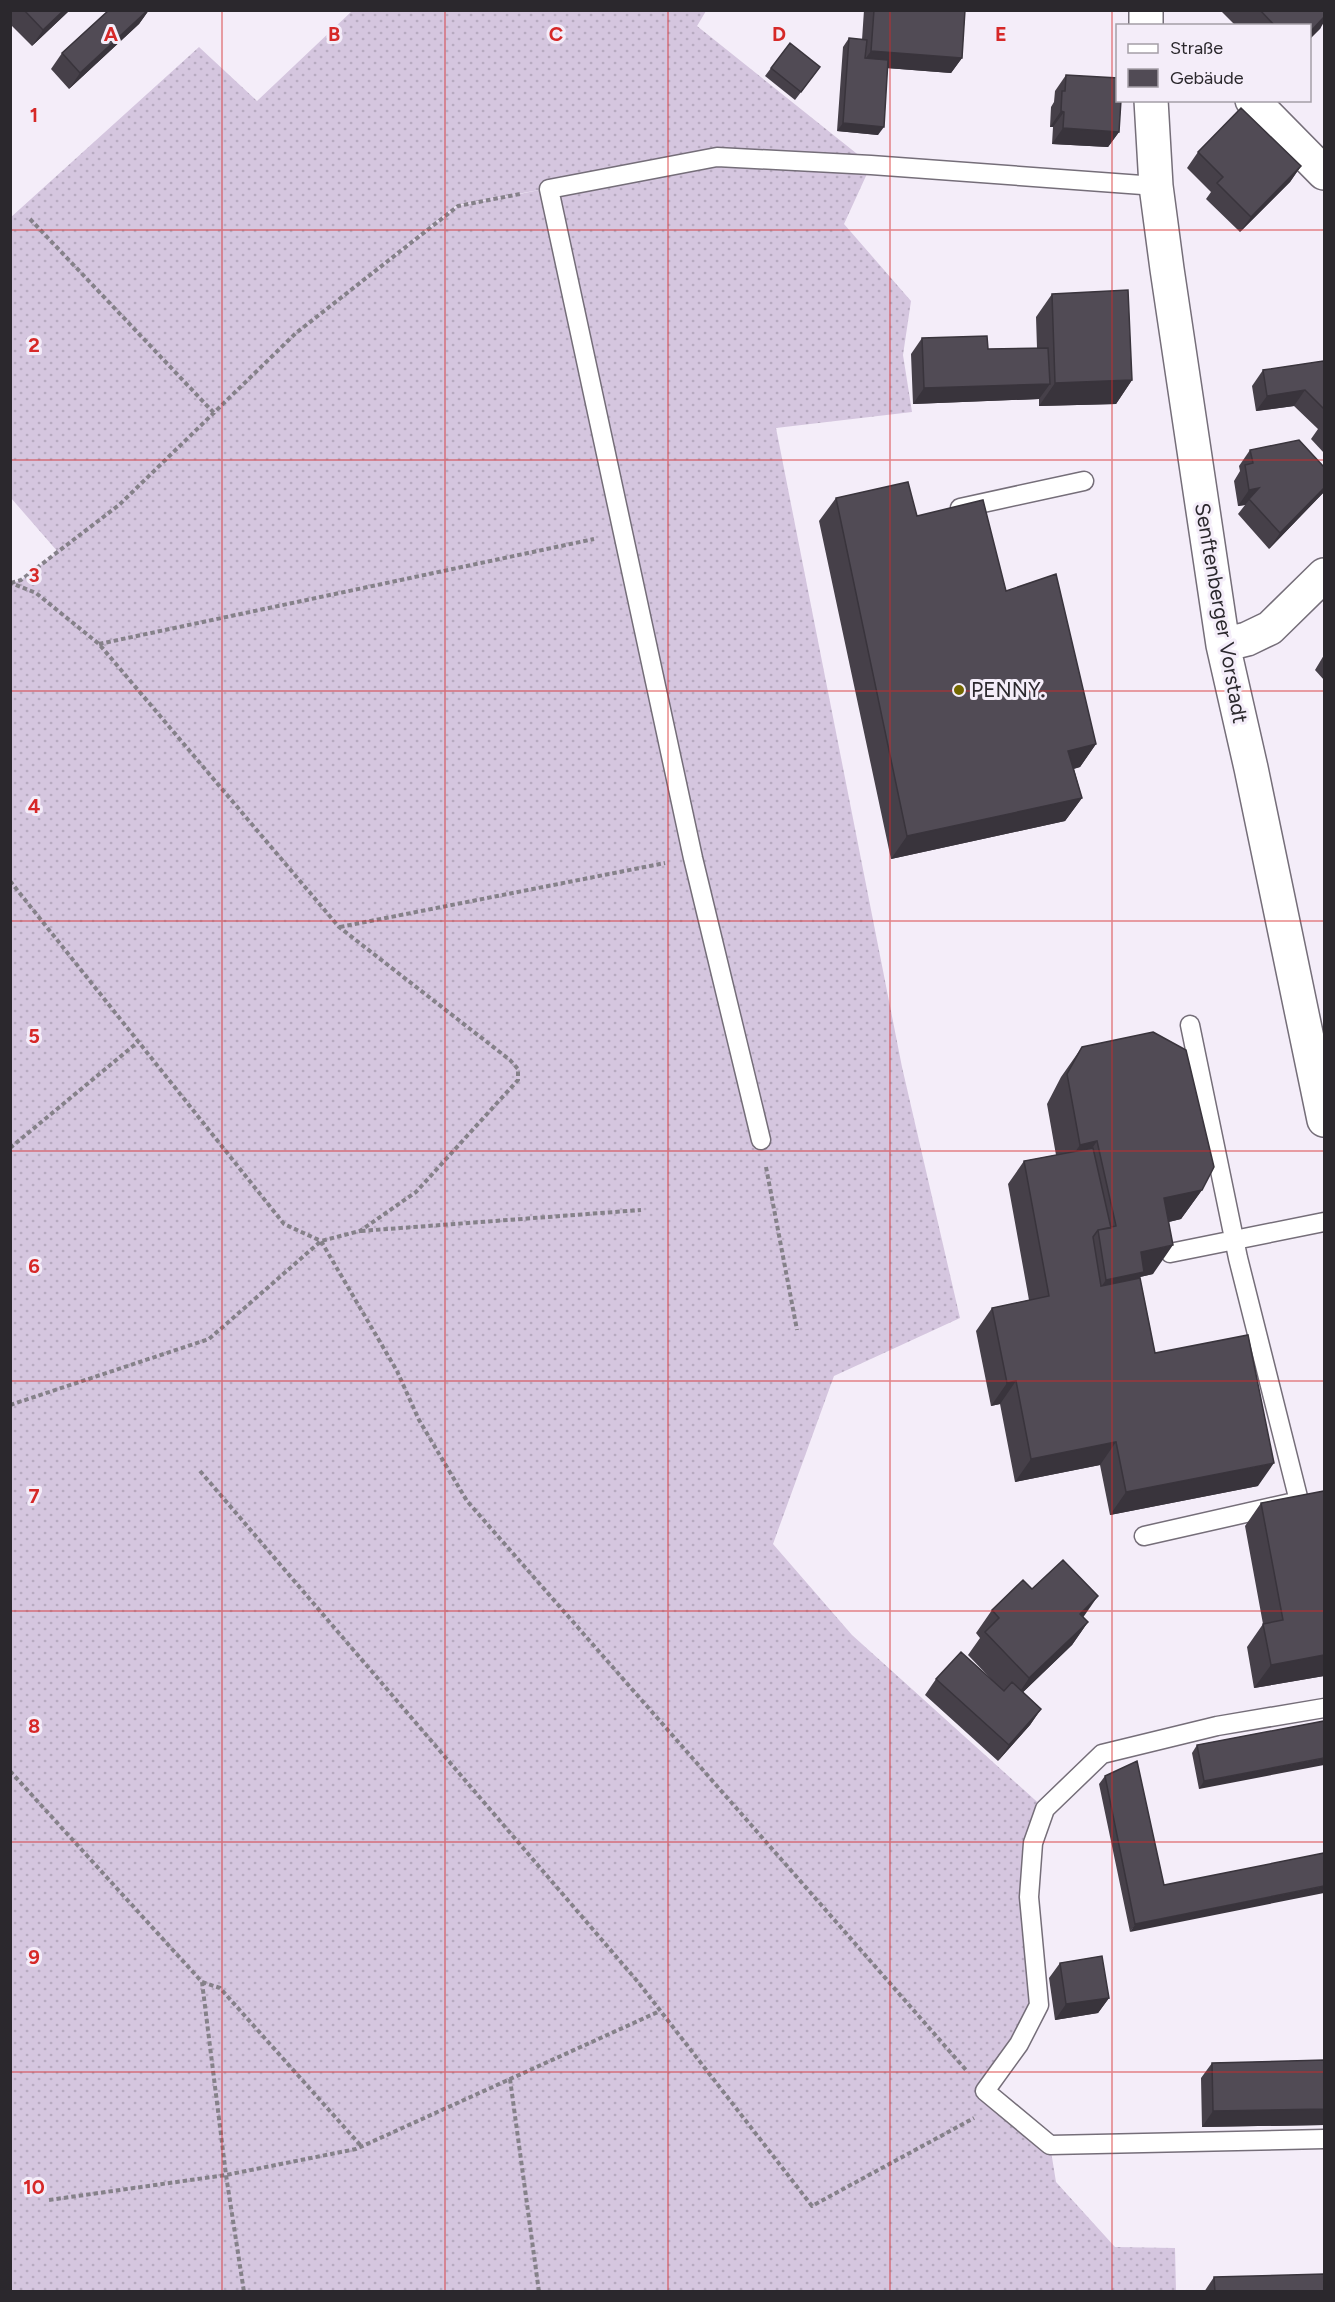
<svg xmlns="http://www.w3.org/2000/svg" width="1335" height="2302" font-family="Figtree,sans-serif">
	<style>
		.grass { fill: url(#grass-dots); fill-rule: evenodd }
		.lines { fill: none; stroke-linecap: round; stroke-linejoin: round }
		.lane-casing { stroke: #756e79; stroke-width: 21 }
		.street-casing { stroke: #756e79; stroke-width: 36 }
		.path { stroke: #858189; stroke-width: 4; stroke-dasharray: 4.5 3; stroke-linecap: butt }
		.lane { stroke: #fff; stroke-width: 18 }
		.street { stroke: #fff; stroke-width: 33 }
		.wall { fill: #464049 }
		.shaded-wall { fill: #39343c }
		.building { fill: #514b55; stroke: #39343c; stroke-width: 1.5 }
		.grid { fill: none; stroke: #d62828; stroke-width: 1.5; stroke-opacity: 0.55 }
		.poi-dot { fill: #736800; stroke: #f4edf9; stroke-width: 2 }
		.labels { text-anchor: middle; stroke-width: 6; stroke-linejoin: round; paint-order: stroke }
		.street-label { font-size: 21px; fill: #2b282d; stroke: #f4edf9 }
		.poi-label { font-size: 21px; fill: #2b282d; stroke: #f4edf9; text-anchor: start }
		.grid-label { font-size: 20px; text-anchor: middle; font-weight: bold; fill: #d62828; stroke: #f4edf9; stroke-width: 6; stroke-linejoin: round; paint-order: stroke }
	</style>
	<defs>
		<pattern id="grass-dots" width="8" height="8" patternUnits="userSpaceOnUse" patternTransform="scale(1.5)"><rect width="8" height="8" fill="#d5c6df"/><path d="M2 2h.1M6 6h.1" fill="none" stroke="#b7aac0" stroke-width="1.8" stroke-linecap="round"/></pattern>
	</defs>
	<rect width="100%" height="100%" fill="#f4edf9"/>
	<path class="grass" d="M352 11H706L697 26 871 165 844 224 911 301 903 355 912 412 776 428 902 1067 960 1318 834 1376 773 1544 852 1635 1045 1809 1033 1843 1038 2005 984 2091 1050 2145 1056 2182 1115 2247 1175 2248 1176 2291H11L10 584 21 580 58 552 11 498 10 218 199 47 257 101ZM555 187 458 206 335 303 457 205Z"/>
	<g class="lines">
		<g class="lane-casing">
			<path id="lane" d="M960 508 1084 481
				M761 1140 693 858 549 189 717 157 871 165 1156 186
				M1170 1253 1324 1222
				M1144 1536 1299 1501 1238 1258 1190 1025
				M1324 1708 1217 1726 1102 1754 1045 1809 1033 1843 1029 1897 1039 2005 1019 2044 985 2091 1050 2145 1324 2139"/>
		</g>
		<g class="street-casing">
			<path id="street" d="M1146 10V26
				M1151 100 1156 186 1167 269 1223 645 1251 768 1324 1120
				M1252 100 1324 173
				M1223 645 1247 639 1270 628 1324 575"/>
		</g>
		<path class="path" d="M30 219 214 413
			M11 583 21 580 119 505 296 333 458 206 520 194
			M99 644 594 539
			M10 881 284 1224 321 1241 397 1371 419 1420 467 1501 966 2070
			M340 927 665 863
			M10 1148 138 1042
			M766 1167 797 1330
			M361 1231 641 1210
			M10 1405 209 1339 321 1241 360 1231 416 1192 518 1080V1069L510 1060 339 927 99 644 36 593 11 583
			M200 1471 638 1982 812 2206 974 2118
			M10 1771 202 1982 226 2175 244 2292
			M202 1982 220 1988 362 2147
			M510 2079 539 2292
			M49 2200 226 2175 356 2149 660 2011"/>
		<use href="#lane" class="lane"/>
		<use href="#street" class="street"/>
	</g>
	<path class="wall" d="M10 10H70L32 46 10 24Z
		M109 10H149L139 24 69 89 51 69 62 53Z
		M864 10H965L962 58 951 73 887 68 878 135 837 131 843 47 849 38 862 40Z
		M1220 10H1324L1320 29 1310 26H1236Z
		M820 67 795 100 765 76 771 68Z
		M1066 75 1119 132 1108 147 1052 144 1053 127H1050L1051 107 1054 102 1055 91Z
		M1198 152 1301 166 1290 182 1240 232 1206 199 1211 192 1187 168Z
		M1052 294 1132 380 1116 404 1039 406V399L913 404 911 354 922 338 988 349 1037 348 1036 317Z
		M1324 363V453L1311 439 1318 429 1294 406 1256 411 1252 386 1263 370Z
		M1250 450 1324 467V492L1269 549 1238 514 1245 505 1238 506 1234 481 1240 471 1239 466Z
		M836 498 917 516 1006 591 1096 744 1080 767 1074 769 1082 798 1065 821 891 859 819 521Z
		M1324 655V680L1315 670Z
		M1082 1047 1202 1190 1181 1219 1169 1222 1153 1274 1140 1277V1278L1155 1353 1258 1486 1110 1515 1100 1465 1015 1482 1000 1404 991 1406 976 1331 992 1308 1029 1300 1008 1184 1024 1161 1056 1155 1047 1104 1061 1077Z
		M1324 1491V1676L1254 1688 1247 1647 1263 1624 1245 1526 1261 1503Z
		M1032 1589 1083 1617 1088 1622 1072 1645 1023 1692 1041 1709 1030 1725 998 1761 925 1695 936 1679 993 1681 968 1655 980 1638 976 1633 992 1610Z
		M1324 1721 1199 1789 1192 1753 1197 1745Z
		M1105 1776 1164 1885 1130 1932 1099 1784Z
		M1060 1963 1109 1998 1098 2013 1055 2020 1049 1978Z
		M1324 2060V2125L1202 2127 1201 2078 1212 2063Z
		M1214 2277 1324 2292H1204Z"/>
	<path class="shaded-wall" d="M64 10H70L32 46 43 30Z
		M148 10H149L139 24 69 89 80 73Z
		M1324 17V22L1320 29 1310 39V32Z
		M871 51 962 58 951 73 860 66Z
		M1061 111 1064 112 1053 127H1050Z
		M843 123 884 127 878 135 837 131Z
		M1063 128 1119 132 1108 147 1052 144Z
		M1301 166 1290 182 1240 232 1251 217Z
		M1132 380 1116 404 1039 406 1055 383Z
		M1050 384 1039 399 913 404 924 388Z
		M1305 390 1294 406 1256 411 1267 396Z
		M1259 488 1245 505 1238 506 1249 490Z
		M1324 488V492L1269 549 1280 533Z
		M1096 744 1080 767 1052 774 1068 751Z
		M1082 798 1065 821 891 859 907 836Z
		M1097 1141 1077 1171 1059 1175 1080 1145Z
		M1202 1190 1181 1219 1143 1228 1164 1198Z
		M1173 1245 1153 1274 1140 1277 1123 1301 1085 1309 1106 1280 1141 1252Z
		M1016 1381 1000 1404 991 1406 1007 1383Z
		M1116 1442 1100 1465 1015 1482 1031 1459Z
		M1274 1463 1258 1486 1110 1515 1126 1492Z
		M1098 1596 1082 1619 1080 1614Z
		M1088 1622 1072 1645 1013 1702 1029 1678Z
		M1324 1655V1676L1254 1688 1271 1665Z
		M1041 1709 1030 1725 998 1761 1009 1745Z
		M1324 1758V1765L1199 1789 1204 1781Z
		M1324 1886V1893L1130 1932 1135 1924Z
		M1109 1998 1098 2013 1055 2020 1066 2004Z
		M1324 2109V2125L1202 2127 1213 2111Z"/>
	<path class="building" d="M24 10H64L43 30Z
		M109 10H148L80 73 62 53Z
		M874 10H965L962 58 871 51Z
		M1260 10H1324V17L1310 32V26H1275Z
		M849 38 867 40 865 58 888 60 884 127 843 123Z
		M790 43 820 67 801 92 771 68Z
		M1066 75 1118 78V100H1121L1119 132 1063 128 1064 112 1061 111 1062 91H1065Z
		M1241 108 1301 166 1251 217 1217 183 1223 177 1198 152Z
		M1128 290 1132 380 1055 383 1052 294Z
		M987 336 988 349 1048 348 1050 384 924 388 922 338Z
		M1323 361 1324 363V409L1305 390 1267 396 1263 370Z
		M1299 440 1324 467V488L1280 533 1249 499 1259 488 1249 490 1245 465 1253 463 1250 450Z
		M908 482 917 516 983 500 1006 591 1056 574 1096 744 1068 751 1082 798 907 836 836 498Z
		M1153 1032 1186 1050 1214 1167 1202 1190 1164 1198 1173 1245 1141 1252 1144 1272 1106 1280 1098 1230 1116 1226 1097 1141 1080 1145 1067 1074 1082 1047Z
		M1093 1148 1111 1228 1098 1230 1093 1237 1101 1286 1140 1278 1155 1353 1248 1335 1274 1463 1126 1492 1116 1442 1031 1459 1016 1381 1007 1383 992 1308 1049 1296 1024 1161Z
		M1324 1491V1655L1271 1665 1263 1624 1283 1620 1261 1503Z
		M1063 1560 1098 1596 1080 1614 1088 1622 1029 1678 985 1632 999 1618 992 1610 1023 1580 1032 1589Z
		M961 1652 1004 1691 1012 1682 1041 1709 1009 1745 936 1679Z
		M1324 1721V1758L1204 1781 1197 1745Z
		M1137 1761 1164 1885 1324 1853V1886L1135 1924 1105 1776Z
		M1102 1956 1109 1998 1066 2004 1060 1963Z
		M1324 2060V2109L1213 2111 1212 2063Z
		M1324 2274V2292H1215L1214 2277Z"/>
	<path class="grid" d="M222 10V2292M445 10V2292M668 10V2292M890 10V2292M1112 10V2292M10 230H1324M10 460H1324M10 691H1324M10 921H1324M10 1151H1324M10 1381H1324M10 1611H1324M10 1842H1324M10 2072H1324"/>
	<circle class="poi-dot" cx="959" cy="690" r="6"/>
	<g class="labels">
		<g class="street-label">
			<text transform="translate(1221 613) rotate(80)" y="7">Senftenberger Vorstadt</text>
		</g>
		<g class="poi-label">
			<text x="971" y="697">PENNY.</text>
		</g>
	</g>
	<g class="grid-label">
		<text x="111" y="41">A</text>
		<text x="334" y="41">B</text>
		<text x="556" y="41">C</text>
		<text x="779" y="41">D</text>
		<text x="1001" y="41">E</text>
		<text x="34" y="122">1</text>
		<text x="34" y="352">2</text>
		<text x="34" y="582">3</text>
		<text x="34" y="813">4</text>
		<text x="34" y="1043">5</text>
		<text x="34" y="1273">6</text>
		<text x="34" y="1503">7</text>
		<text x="34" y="1733">8</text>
		<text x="34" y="1964">9</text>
		<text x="34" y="2194">10</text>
	</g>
	<rect width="1335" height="2302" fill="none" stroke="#2b282d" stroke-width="24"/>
	<rect x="1116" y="24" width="195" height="78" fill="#f4edf9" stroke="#a49ea7" stroke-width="1.5"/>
	<rect x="1128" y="44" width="30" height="9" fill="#ffffff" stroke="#a49ea7" stroke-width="1.5"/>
	<text x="1170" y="54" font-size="18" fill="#2b282d">Straße</text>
	<rect x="1128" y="69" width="30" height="18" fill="#514b55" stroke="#a49ea7" stroke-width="1.5"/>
	<text x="1170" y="84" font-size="18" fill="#2b282d">Gebäude</text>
</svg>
